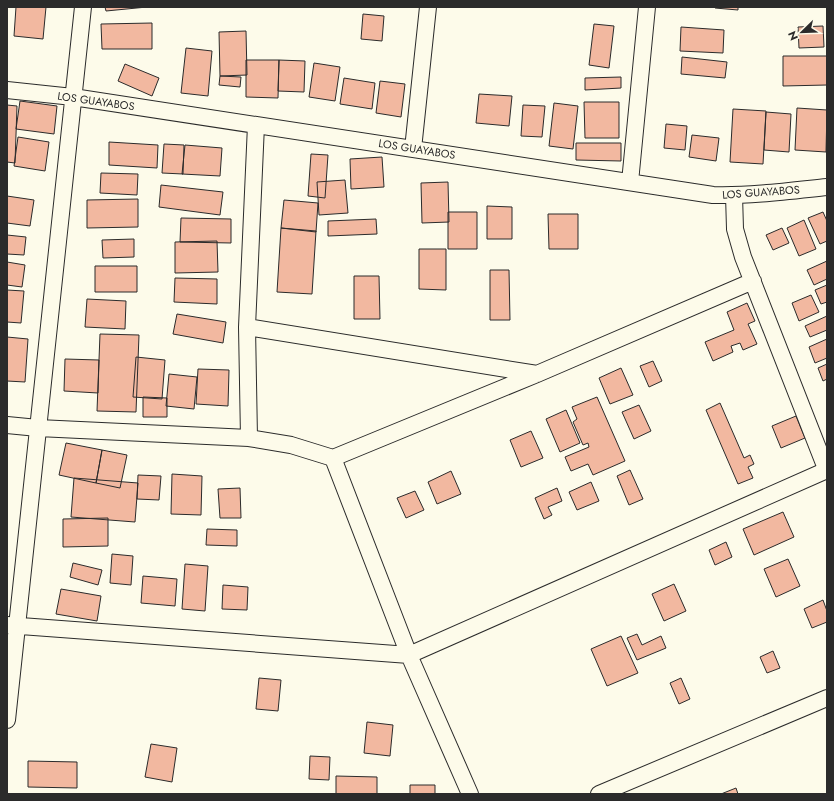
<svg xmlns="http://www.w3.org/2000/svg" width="834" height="801" font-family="Jost,sans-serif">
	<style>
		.building { fill: #f2b8a0; stroke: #2b2b2b }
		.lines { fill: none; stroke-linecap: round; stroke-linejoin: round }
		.minor-casing { stroke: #2b2b2b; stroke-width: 18 }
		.minor { stroke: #fdfbea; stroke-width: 16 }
		.labels { text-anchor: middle; stroke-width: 3; stroke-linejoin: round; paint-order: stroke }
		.street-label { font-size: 11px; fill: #2b2b2b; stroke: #fdfbea }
	</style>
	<rect width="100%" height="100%" fill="#fdfbea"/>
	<path class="building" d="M16 7H46L43 39 14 36Z
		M105 7H147L106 11Z
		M715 7H738V10L715 8Z
		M363 14 384 16 382 41 361 39Z
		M152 23V49H102L101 24Z
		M594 24 614 26 609 68 589 65Z
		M823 26 824 47 799 48 798 27Z
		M681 27 724 30 723 53 680 51Z
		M246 31 247 75 220 76 219 32Z
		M186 48 212 51 208 96 181 93Z
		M783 56H827V85L783 86Z
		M682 57 727 62 725 78 681 74Z
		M246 60H279L278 98 246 97Z
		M279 60 305 61 304 92 278 91Z
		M314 63 340 67 335 101 309 97Z
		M125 64 159 78 152 96 118 81Z
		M220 76 241 77 240 87 219 85Z
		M621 77V88L585 90V78Z
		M344 78 375 83 372 109 340 104Z
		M380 81 405 84 401 117 376 113Z
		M479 94 512 96 509 126 476 123Z
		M20 101 57 106 54 134 16 129Z
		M584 102H619V138H585Z
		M554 103 578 106 573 149 549 146Z
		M7 105 17 106 15 163 7 162Z
		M523 105 545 106 542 137 521 136Z
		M797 108 827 110 826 152 795 150Z
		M733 109 766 111 763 164 730 162Z
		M766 112 791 114 789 152 764 150Z
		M666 124 687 126 685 150 664 148Z
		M692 135 719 138 716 161 689 157Z
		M18 137 49 142 45 171 14 166Z
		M109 142 158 145 157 168 109 165Z
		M576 143H621V161L576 160Z
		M164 144 184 145 183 174 162 173Z
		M185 145 222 148 220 176 182 174Z
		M311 154 328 155 325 198 308 196Z
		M382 157 384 187 351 189 350 159Z
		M101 173 138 174 137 195 100 193Z
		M345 180 348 213 319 215 317 182Z
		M448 182 449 222 422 223 421 183Z
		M161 185 223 192 220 215 159 207Z
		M7 196 34 200 30 226 7 223Z
		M138 199V227L87 228V200Z
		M284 200 318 203 316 232 281 228Z
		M487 206 512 207V239H487Z
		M448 212H477V249H448Z
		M823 212 827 221V241L820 244 808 218Z
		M548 214H578V249H549Z
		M181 218 231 219V243L180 242Z
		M376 219 377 234 328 236V221Z
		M804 220 816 249 799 256 787 228Z
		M281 228 316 231 312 294 277 292Z
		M782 228 789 243 773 250 766 235Z
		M7 235 26 237 24 255 7 254Z
		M134 239V257L103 258 102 240Z
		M217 241 218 272 175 273V242Z
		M419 249H446V290L419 289Z
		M827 261V279L814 285 807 270Z
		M7 262 25 265 22 287 7 285Z
		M95 266H137V292H95Z
		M490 270H509L510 320H490Z
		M354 276H379L380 319H354Z
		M175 278 217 279V304L174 302Z
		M827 285V302L821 304 815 290Z
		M7 290 24 291 21 323 7 322Z
		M811 295 819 312 799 321 792 303Z
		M87 299 126 301 125 329 85 327Z
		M747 303 755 321 748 324 757 344 743 350 740 343 731 346 733 352 713 361 705 342 734 330 727 312Z
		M177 314 226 322 223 343 173 334Z
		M827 316V330L810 337 805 326Z
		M100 334 139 335 136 412 97 411Z
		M7 337 28 339 25 382 7 381Z
		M827 339V358L815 363 809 347Z
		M136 357 165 360 162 399 133 397Z
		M65 359 99 360 98 393 64 391Z
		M653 361 662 381 649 387 640 366Z
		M827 364V379L823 381 818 368Z
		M621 368 633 395 610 404 599 378Z
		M198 369 229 370 228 406 196 404Z
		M169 374 197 377 194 409 166 406Z
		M143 397 167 398V417H143Z
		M597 397 625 461 593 475 588 464 571 471 565 457 589 447 588 443 583 445 573 422 577 419 572 407Z
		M720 403 744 458 750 455 754 464 748 467 753 478 738 484 706 410Z
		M639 405 651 431 634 439 622 412Z
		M566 410 580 443 560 452 546 419Z
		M796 416 805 438 781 448 772 426Z
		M531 431 543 458 521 467 510 440Z
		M66 443 102 450 96 483 59 475Z
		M102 450 127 455 120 488 96 483Z
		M630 470 643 499 629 505 617 476Z
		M451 471 461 494 437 504 428 482Z
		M172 474 202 476 201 515 171 514Z
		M138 475 161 476 159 500 137 499Z
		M74 478 138 483 135 522 71 517Z
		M591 482 599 501 577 510 569 492Z
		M240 488 241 518H220L218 489Z
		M557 488 562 501 548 507 552 515 544 519 535 498Z
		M415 491 424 510 406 518 397 498Z
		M783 512 794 537 754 555 743 529Z
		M108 518V546L63 547V519Z
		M207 529 237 530V546L206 545Z
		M726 542 732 557 715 565 709 550Z
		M112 554 133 556 131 585 110 583Z
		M788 559 800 586 776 597 764 569Z
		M73 563 102 570 98 585 70 577Z
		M185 564 208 566 205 611 182 609Z
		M143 576 177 579 175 606 141 603Z
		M674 584 686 611 664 621 652 594Z
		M223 585 248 587 247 610 222 609Z
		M61 589 101 596 97 621 56 614Z
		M823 600 827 611V622L812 628 804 609Z
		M637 634 642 645 661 636 666 648 637 660 627 638Z
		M621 636 638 673 607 686 591 649Z
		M773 651 780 668 767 673 760 657Z
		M259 678 281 680 278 711 256 709Z
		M681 678 690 699 679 704 670 683Z
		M367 722 393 725 390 756 364 753Z
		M151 744 177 748 172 782 145 777Z
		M310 756 330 757 329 780 309 779Z
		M28 761 77 762V788L28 787Z
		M336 776 377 777V794H336Z
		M410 785H435V794H410Z
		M736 788 738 794H721Z"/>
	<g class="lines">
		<g class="minor-casing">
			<path id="minor" d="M7 90 73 97 713 195C751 196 789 191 827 187
				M413 149 428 7
				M630 182 647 7
				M734 195 735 229 743 257 827 471
				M247 327 537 374
				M7 425 38 428 249 438 291 445 333 458 537 374 753 281
				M249 438 247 327 256 125
				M333 458 409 655 470 794
				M7 625 409 655 827 470
				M7 720 83 7
				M599 794 827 698"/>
		</g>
		<use href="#minor" class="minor"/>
	</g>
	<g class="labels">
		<g class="street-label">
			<text transform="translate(96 101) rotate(8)" y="4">LOS GUAYABOS</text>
			<text transform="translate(417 149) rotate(9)" y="4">LOS GUAYABOS</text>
			<text transform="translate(761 192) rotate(-4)" y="4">LOS GUAYABOS</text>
		</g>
	</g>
	<rect width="834" height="801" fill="none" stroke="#2b2b2b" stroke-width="16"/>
	<g transform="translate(802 32) rotate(247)" stroke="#fdfbea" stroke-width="3" paint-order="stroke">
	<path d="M0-3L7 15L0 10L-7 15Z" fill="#2b2b2b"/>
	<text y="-6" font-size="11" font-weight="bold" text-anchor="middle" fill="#2b2b2b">N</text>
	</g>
</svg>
